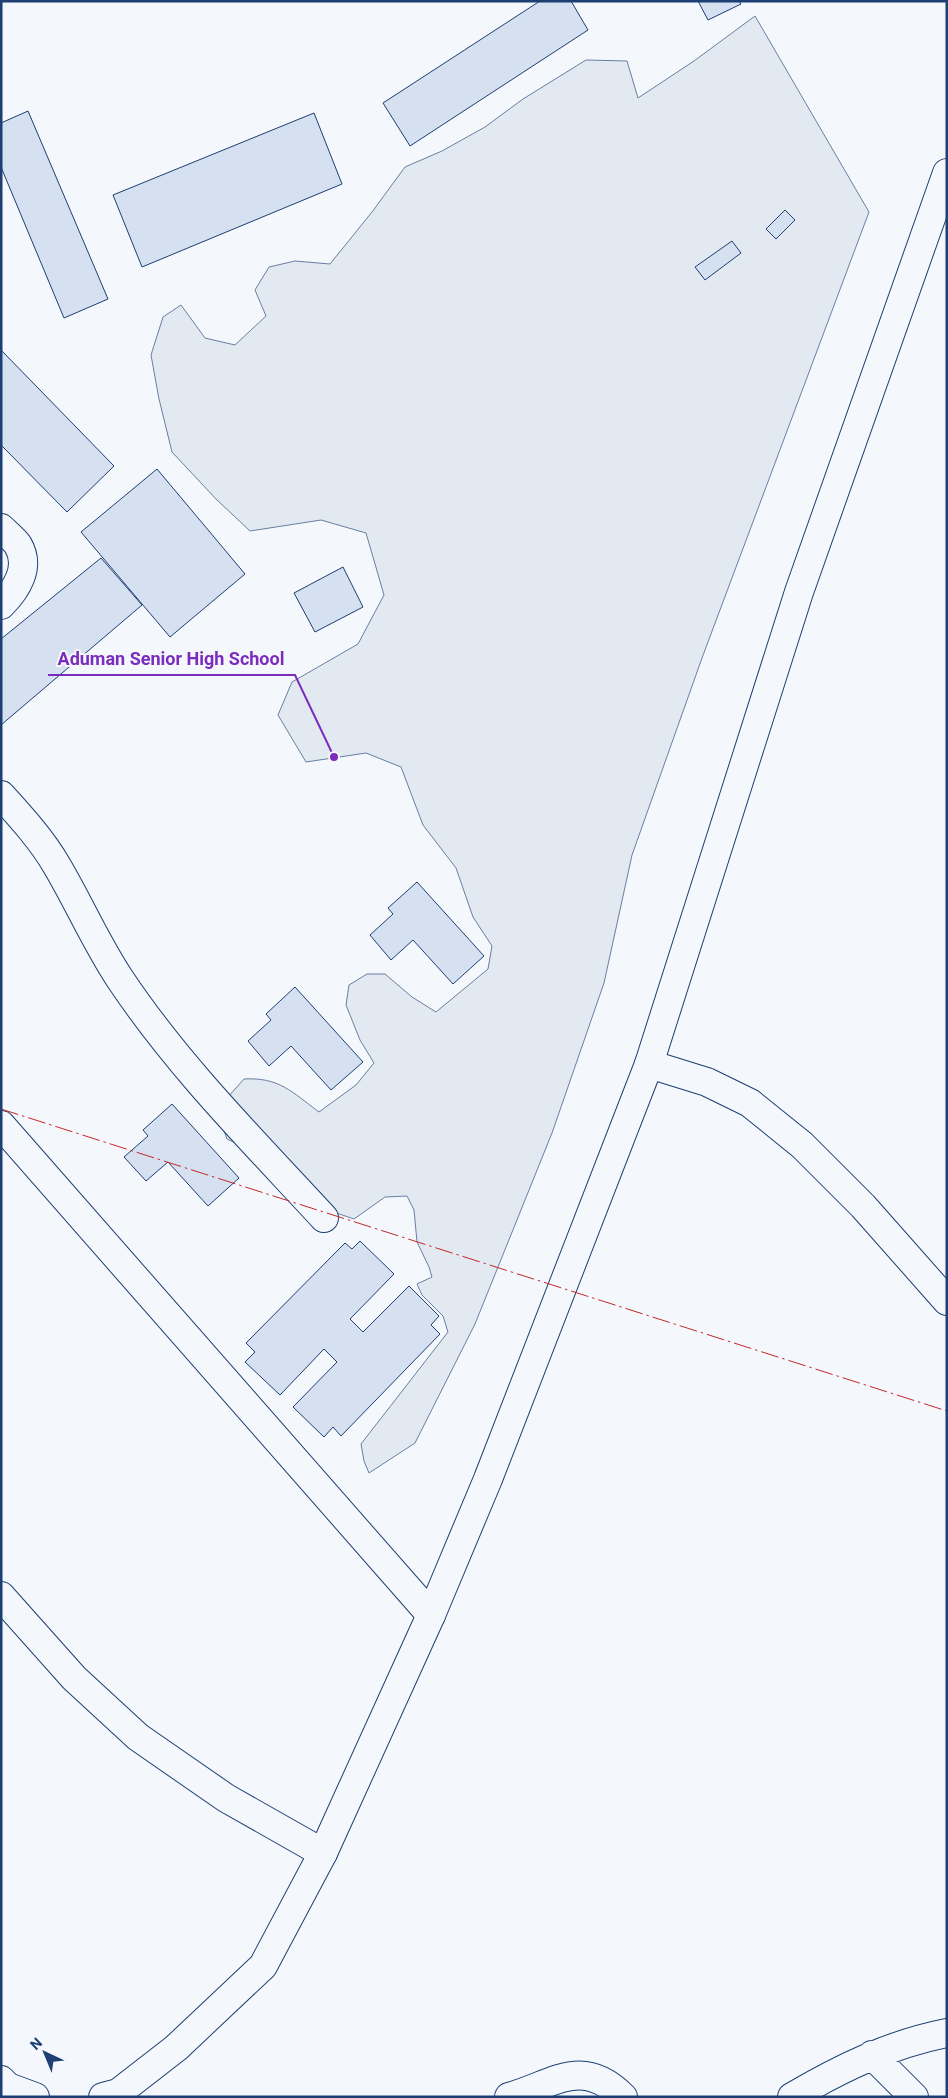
<svg xmlns="http://www.w3.org/2000/svg" width="948" height="2098" font-family="Roboto,sans-serif">
	<style>
		.green { fill: #e3e9f0; stroke: #687fa3 }
		.building { fill: #d5e0f0; stroke: #1d3f73 }
		.lines { fill: none; stroke-linecap: round; stroke-linejoin: round }
		.street-casing { stroke: #1d3f73; stroke-width: 30 }
		.secondary-casing { stroke: #1d3f73; stroke-width: 30 }
		.street { stroke: #f4f7fb; stroke-width: 28 }
		.secondary { stroke: #f4f7fb; stroke-width: 28 }
		.power { stroke: #c62828; stroke-width: 1; stroke-dasharray: 18 4 2.5 4; stroke-linecap: butt }
		.leader { fill: none; stroke: #7b2cbf; stroke-width: 2 }
		.callout-dot { fill: #7b2cbf; stroke: #f4f7fb; stroke-width: 2 }
		.callout-label { font-size: 18px; text-anchor: middle; font-weight: bold; fill: #7b2cbf; stroke: #f4f7fb; stroke-width: 4; stroke-linejoin: round; paint-order: stroke }
	</style>
	<rect width="100%" height="100%" fill="#f4f7fb"/>
	<path class="green" d="M755 16 869 212 702 658 632 855 604 983 552 1133 475 1324 415 1443 369 1473 364 1461 361 1444 448 1332 443 1316 422 1295 417 1284 432 1277 429 1267 417 1242 414 1210 407 1196 385 1197 354 1219 316 1206 246 1148 227 1139 221 1123 219 1107 244 1079C279 1077 292 1092 319 1112L356 1085 374 1063 360 1040 346 1005 349 985 367 974H385L412 997 436 1012 488 969 492 946 473 917 456 868 423 825 401 767 366 753 306 762 278 715 292 682 358 644 384 595 366 533 321 520 250 531 216 499 172 452 159 399 151 355 163 317 181 305 205 338 235 345 266 316 255 290 269 267 295 261 330 264 372 212 405 167 442 151 485 127 523 99 586 60 627 61 638 98 694 61Z"/>
	<path class="building" d="M540 1H571L588 30 410 146 383 103Z
		M698 1H739L741 4 708 20Z
		M28 111 108 299 64 318 1 167V123Z
		M314 113 342 184 142 267 113 195Z
		M785 210 795 220 776 239 766 229Z
		M732 241 741 253 705 280 695 267Z
		M1 350 114 466 67 512 1 445Z
		M157 469 245 574 170 637 81 532Z
		M101 558 142 605 1 725V639Z
		M343 567 363 607 315 632 294 593Z
		M417 882 484 956 453 984 413 940 391 960 370 935 393 914 388 908Z
		M295 987 363 1062 331 1090 291 1046 269 1066 248 1041 271 1020 266 1014Z
		M172 1104 239 1178 208 1206 168 1162 146 1181 124 1157 148 1136 143 1130Z
		M360 1241 394 1274 350 1319 363 1332 409 1286 439 1316 431 1325 440 1334 341 1436 333 1427 324 1437 293 1407 337 1362 324 1349 280 1395 245 1362 255 1352 246 1343 345 1243 352 1249Z"/>
	<g class="lines">
		<g class="street-casing">
			<path id="street" d="M1 528C6 533 14 539 18 545 31 567 17 589 1 605
				M1 795C21 817 42 840 57 866 79 903 96 943 120 979 178 1066 253 1141 324 1218
				M649 1064 707 1082 750 1103 802 1145 863 1206 947 1301
				M1 1125 431 1615
				M1 1596 74 1678 138 1737 226 1798 323 1853
				M872 2055 914 2097
				M509 2097C554 2084 582 2056 623 2097
				M792 2097C841 2068 891 2044 947 2033"/>
		</g>
		<g class="secondary-casing">
			<path id="secondary" d="M1 2080 8 2087 35 2097
				M103 2097 118 2093 176 2048 263 1966 323 1853 431 1615 488 1479 649 1064 799 592 947 173"/>
		</g>
		<use href="#street" class="street"/>
		<use href="#secondary" class="secondary"/>
		<path class="power" d="M1 1109 947 1411"/>
	</g>
	<path class="leader" d="M334 757L295 675H48"/>
	<circle class="callout-dot" cx="334" cy="757" r="5"/>
	<g class="callout-label">
		<text x="171" y="665">Aduman Senior High School</text>
	</g>
	<rect width="948" height="2098" fill="none" stroke="#1d3f73" stroke-width="5"/>
	<g transform="translate(45 2053) rotate(316)" stroke="#f4f7fb" stroke-width="4" paint-order="stroke">
	<path d="M0-4L9 19L0 12L-9 19Z" fill="#1d3f73"/>
	<text y="-8" font-size="14" font-weight="bold" text-anchor="middle" fill="#1d3f73">N</text>
	</g>
</svg>
